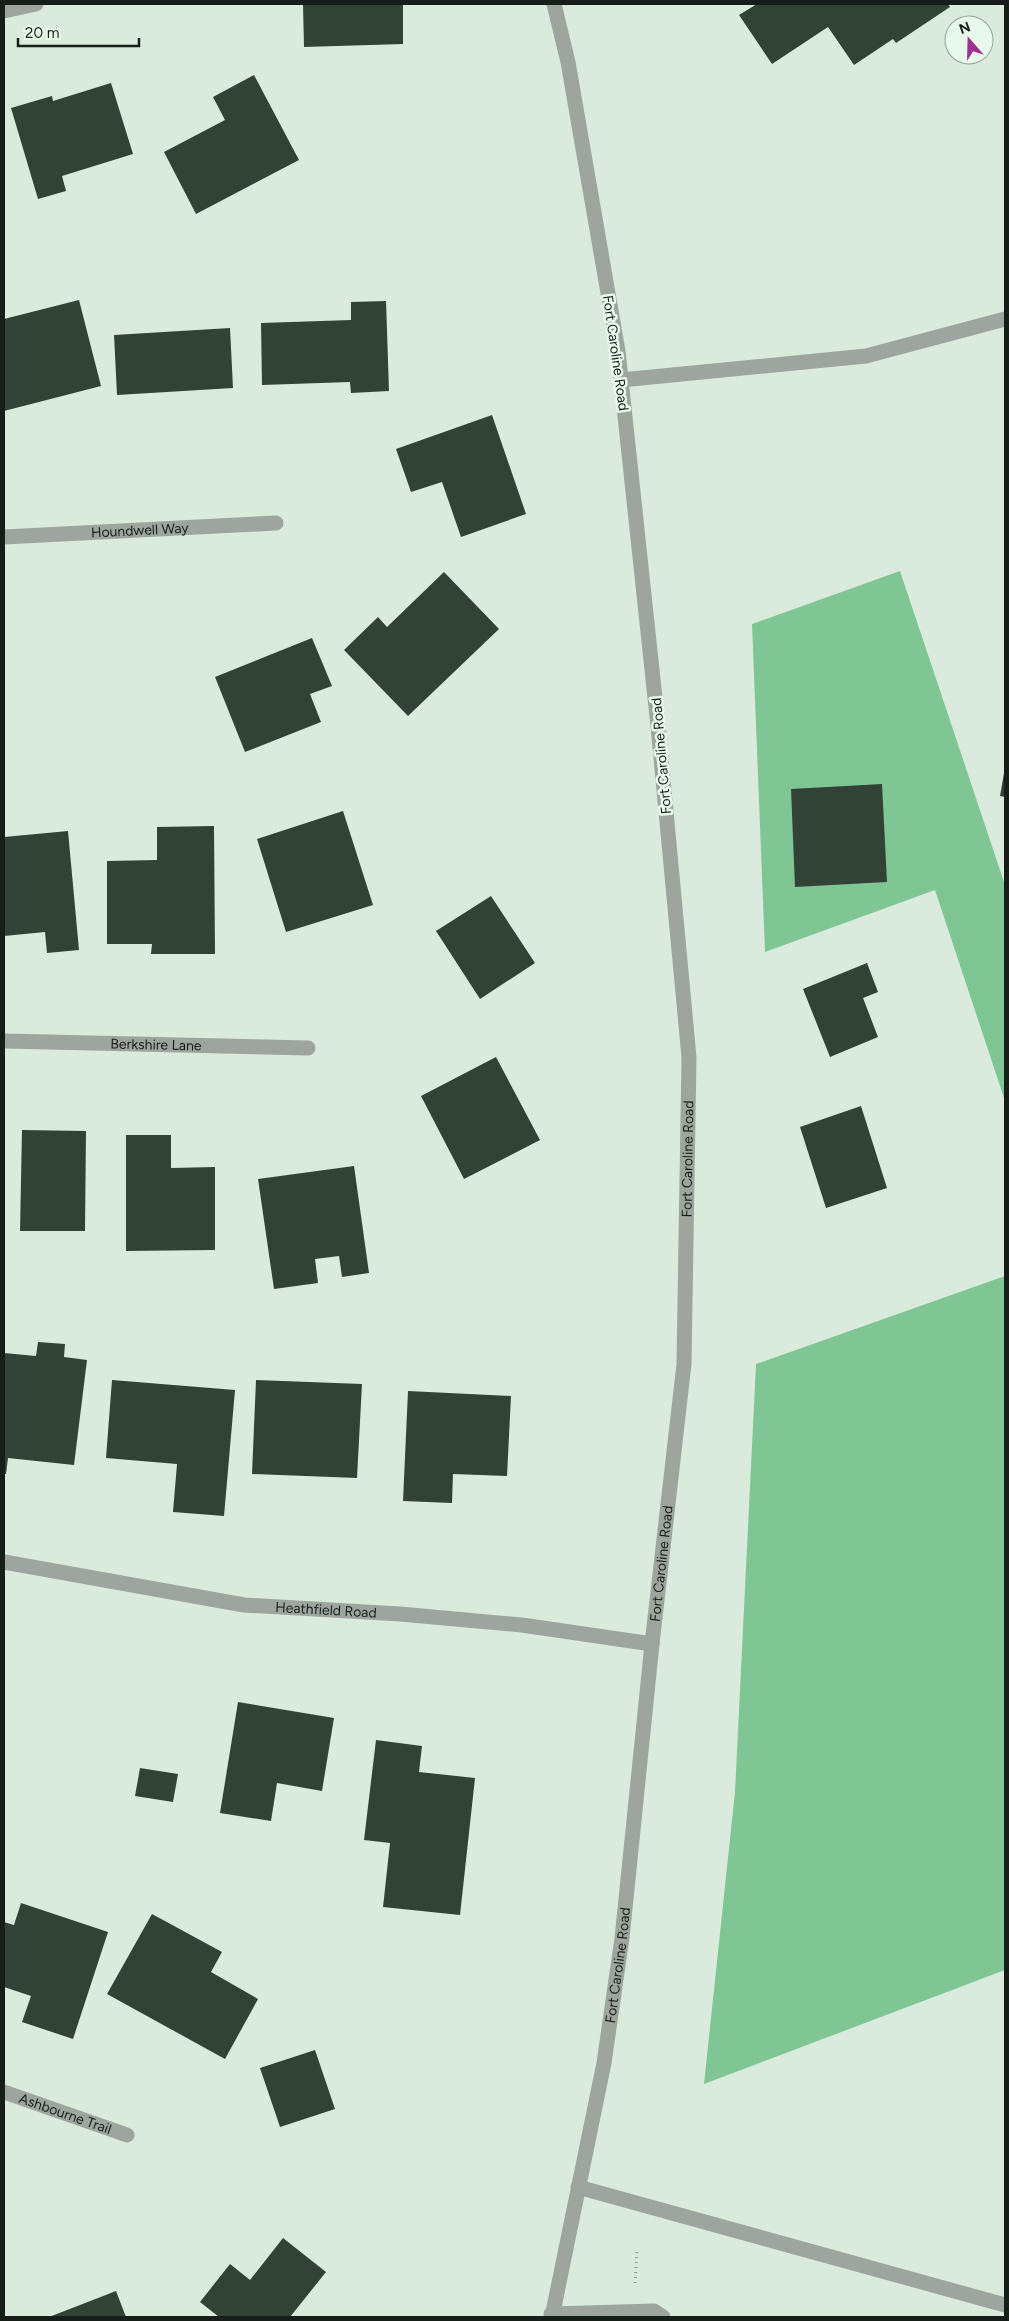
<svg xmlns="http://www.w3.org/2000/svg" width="1009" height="2321" font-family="Figtree,sans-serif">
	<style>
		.forest { fill: #80c695 }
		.building { fill: #334237 }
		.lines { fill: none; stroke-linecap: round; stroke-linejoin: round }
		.path { stroke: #8e9c92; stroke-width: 3; stroke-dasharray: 1 4; stroke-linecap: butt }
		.service { stroke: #9ea59f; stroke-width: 15 }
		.minor { stroke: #9ea59f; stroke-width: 15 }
		.tertiary { stroke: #9ea59f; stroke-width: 15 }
		.labels { text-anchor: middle; stroke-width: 5; stroke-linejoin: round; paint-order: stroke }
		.street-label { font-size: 14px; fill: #171e19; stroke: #e7f9eb }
	</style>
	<rect width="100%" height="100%" fill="#daebde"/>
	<path class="forest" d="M900 571 1005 885V1101L935 890 765 952 752 624Z
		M1005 1276V1970L704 2084 735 1792 756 1364Z"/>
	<path class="building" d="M303 4H403V44L304 47Z
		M757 4H948L950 7 896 43 893 39 854 65 828 27 772 64 739 15Z
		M254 75 299 160 196 214 164 152 225 120 213 97Z
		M111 83 133 154 62 176 66 191 38 199 11 108 52 96 53 101Z
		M79 300 101 386 4 411V319Z
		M386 301 389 391 351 393 350 382 262 385 261 323 351 320V302Z
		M230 328 233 388 117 395 114 335Z
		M492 415 526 514 461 537 442 482 411 492 396 449Z
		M444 572 499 629 408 716 344 650 378 617 387 627Z
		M312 638 332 686 310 694 321 722 245 752 215 677Z
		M1004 773H1005V797L1000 796Z
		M882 784 887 882 795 887 791 789Z
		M343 811 373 905 286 932 257 839Z
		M214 826 215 954H151L152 944H107V861L157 860V827Z
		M68 831 79 950 47 953 45 932 4 936V837Z
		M491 896 535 963 480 999 436 931Z
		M867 963 878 992 863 998 878 1037 830 1057 803 989Z
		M496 1057 540 1140 464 1179 421 1096Z
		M861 1106 887 1188 826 1208 800 1127Z
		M22 1130 86 1131 85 1231H20Z
		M126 1135H171V1168L215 1167V1250L126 1251Z
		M354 1166 369 1273 342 1277 339 1256 315 1259 318 1283 274 1289 258 1179Z
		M38 1342 65 1344 64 1357 87 1360 74 1465 8 1458 6 1474H4V1353L36 1356Z
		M112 1380 235 1390 224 1516 173 1512 177 1464 106 1458Z
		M256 1380 362 1384 357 1478 252 1474Z
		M408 1391 511 1396 507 1476 453 1474 452 1503 403 1501Z
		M238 1702 334 1718 322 1791 277 1783 271 1821 220 1813Z
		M376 1740 422 1746 419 1772 475 1778 460 1915 383 1907 390 1843 364 1840Z
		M140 1768 178 1774 173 1802 135 1796Z
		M21 1903 108 1932 73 2039 22 2022 31 1996 4 1987V1922L14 1925Z
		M152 1914 222 1952 211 1972 258 1999 225 2059 107 1994Z
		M315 2050 335 2109 280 2127 260 2068Z
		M283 2238 326 2272 290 2317H219L200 2302 230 2264 250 2280Z
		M116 2291 126 2317H49Z"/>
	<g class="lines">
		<path class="path" d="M635 2283 637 2249"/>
		<path class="service" d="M621 380 866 356 1005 319
			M578 2187 1005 2305
			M551 2314 654 2311 663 2317"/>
		<g class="minor">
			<path d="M4 11 36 4"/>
			<path id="s1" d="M4 537 276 523"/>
			<path id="s2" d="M4 1041 308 1048"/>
			<path id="s3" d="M4 1562 244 1605 400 1614 522 1625 652 1644"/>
			<path id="s4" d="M4 2092 127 2135"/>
		</g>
		<path class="tertiary" id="s5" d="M552 2317 604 2063 622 1938 652 1644 684 1364 689 1057 658 726 618 351 568 62 554 4"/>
	</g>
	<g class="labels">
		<g class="street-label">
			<text transform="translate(616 353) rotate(82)" y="5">Fort Caroline Road</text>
			<text dy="5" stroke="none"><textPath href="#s1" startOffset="136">Houndwell Way</textPath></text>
			<text transform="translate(661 756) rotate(-95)" y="5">Fort Caroline Road</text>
			<text dy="5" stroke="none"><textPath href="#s2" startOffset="152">Berkshire Lane</textPath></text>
			<text dy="5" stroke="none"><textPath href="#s5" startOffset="1168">Fort Caroline Road</textPath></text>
			<text dy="5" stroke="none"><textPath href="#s5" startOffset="762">Fort Caroline Road</textPath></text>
			<text dy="5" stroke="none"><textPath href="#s3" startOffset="326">Heathfield Road</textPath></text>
			<text dy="5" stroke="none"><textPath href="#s5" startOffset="358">Fort Caroline Road</textPath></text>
			<text dy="5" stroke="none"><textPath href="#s4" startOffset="65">Ashbourne Trail</textPath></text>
		</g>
	</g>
	<rect width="1009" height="2321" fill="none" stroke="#171e19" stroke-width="10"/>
	<g transform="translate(969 40) rotate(340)"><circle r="24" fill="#e7f9eb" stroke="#94a197"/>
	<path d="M0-4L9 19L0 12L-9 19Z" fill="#9d3090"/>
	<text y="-8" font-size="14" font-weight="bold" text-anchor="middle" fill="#171e19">N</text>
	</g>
	<path d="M18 38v8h121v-8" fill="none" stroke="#171e19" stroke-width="2.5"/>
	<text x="25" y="38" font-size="15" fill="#171e19" stroke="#e7f9eb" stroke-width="4" paint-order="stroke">20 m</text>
</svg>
